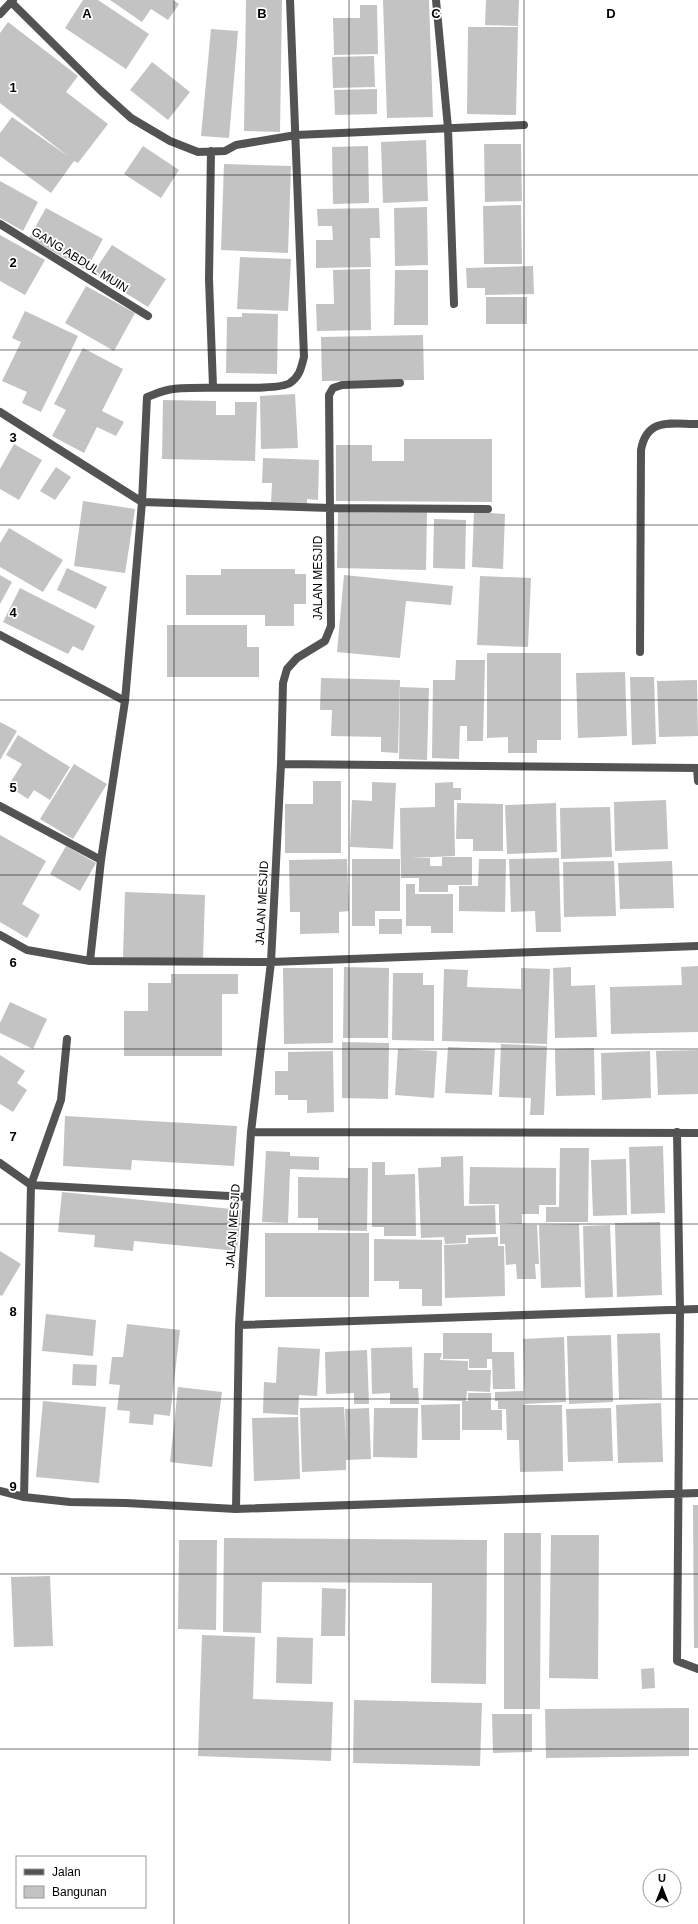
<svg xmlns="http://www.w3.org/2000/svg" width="698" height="1924" font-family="Helvetica,sans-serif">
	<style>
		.building { fill: #c3c3c3 }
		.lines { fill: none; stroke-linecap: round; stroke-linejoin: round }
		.minor { stroke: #535353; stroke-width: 8 }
		.tertiary { stroke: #535353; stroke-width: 8 }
		.grid { fill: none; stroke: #000; stroke-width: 1; stroke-opacity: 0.55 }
		.labels { text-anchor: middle; stroke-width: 3.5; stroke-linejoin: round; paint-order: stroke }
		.street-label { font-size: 12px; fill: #000; stroke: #fff }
		.grid-label { font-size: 13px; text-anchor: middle; font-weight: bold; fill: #000; stroke: #fff; stroke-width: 3.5; stroke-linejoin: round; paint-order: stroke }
	</style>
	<rect width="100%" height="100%" fill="#fff"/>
	<path class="building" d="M83 0H98L149 34 126 69 65 28Z
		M110 0H173L179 4 168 20 151 9 142 22Z
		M246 0H282L280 132 244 131Z
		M383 0H429L433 117 387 118Z
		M486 0H519L518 26 485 25Z
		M360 5H377L378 54 334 55 333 18H360Z
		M8 22 78 76 66 92 108 124 78 163 74 161 51 193 0 156V133L12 117 69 157 0 103V33Z
		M468 27H518L516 115 467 114Z
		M211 29 238 31 229 138 201 136Z
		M374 56 375 87 333 88 332 57Z
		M152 62 190 92 168 120 130 90Z
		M377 89V114L335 115 334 90Z
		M426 140 428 201 383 203 381 142Z
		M484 144H521L522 201 485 202Z
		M143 146 179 170 161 198 124 174Z
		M368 146 369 203 333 204 332 147Z
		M224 164 291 166 288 253 221 250Z
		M0 181 38 202 23 231 0 218Z
		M521 205 522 264H484L483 206Z
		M427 207 428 265 395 266 394 208Z
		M46 208 103 239 86 270 29 238Z
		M379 208 380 238H370L371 267 316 268V240H333L332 226H318L317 209Z
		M0 235 45 260 25 295 0 281Z
		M112 245 166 279 148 307 93 273Z
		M240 257 291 259 288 311 237 309Z
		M533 266 534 294 485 295V288H467L466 268Z
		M370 269 371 330 317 331 316 304H334L333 270Z
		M395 270H428V325H394Z
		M86 286 135 313 114 351 65 323Z
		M486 297H527V324H486Z
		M25 311 78 336 41 412 22 403 27 392 2 381 21 342 12 338Z
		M242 313 278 314 277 374 226 373 227 317H242Z
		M423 335 424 380 322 381 321 337Z
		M83 348 123 369 102 411 124 422 116 436 97 427 84 453 52 436 66 410 54 404Z
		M295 394 298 448 261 449 260 396Z
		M163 400 216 401V415H235V402H257L255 461 162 459Z
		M404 439H492V502L336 501V445H372V461H404Z
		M14 444 42 460 19 500 0 489V469Z
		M263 458 319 460 318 500 307 499V505L271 504 272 483H262Z
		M56 467 71 477 55 500 40 491Z
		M83 501 135 509 125 573 74 566Z
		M338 510 427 511 426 570 337 568Z
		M474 512 505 514 503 569 472 567Z
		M434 519 466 520 465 569 433 568Z
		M9 528 63 560 43 592 0 567V543Z
		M67 568 107 587 96 609 57 590Z
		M221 569H295V574H306V604H294V626H265V615H186V575H221Z
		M0 575 12 582 0 604Z
		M344 575 453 586 451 605 406 601 400 658 337 652Z
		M480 576 531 578 528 647 477 645Z
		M20 588 95 626 83 651 73 646 68 654 3 622Z
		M167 625H247V647H259V677H167Z
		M487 653H561V740H537V753H508V737L487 738Z
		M456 660H485L483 741H467V726H460L459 759 432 758 433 680H455Z
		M625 672 627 736 578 738 576 673Z
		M630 677H654L656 744 632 745Z
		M321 678 400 680 398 753 381 752V737L331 736 332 710H320Z
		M697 680 698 736 659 737 657 681Z
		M400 687 429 688 427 760 399 759Z
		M0 722 17 731 0 760Z
		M18 735 70 767 50 800 34 790 28 799 8 786 22 764 6 755Z
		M74 764 107 784 73 839 40 819Z
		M313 781H341V853H285V804H313Z
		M372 782 396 783 393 849 350 847 352 800 372 801Z
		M453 782V788H461V800H454L455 856 411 858H430V866H442V857H472V885H448V892H419V878H401L400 808 435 807V783Z
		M666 800 668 849 615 851 614 802Z
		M457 803 503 804V851H473V839H456Z
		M556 803 557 852 507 854 505 805Z
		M610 807 612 857 561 859 560 808Z
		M0 835 46 861 22 904 40 915 27 938 0 922Z
		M66 846 96 863 80 891 50 874Z
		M559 858 561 932H536L535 911 511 912 509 859Z
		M347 859 349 911 339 912V933L300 934V912H290L289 860Z
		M352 859H400V911H375V926H352Z
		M479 859H506L505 912 459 911V886H478Z
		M614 861 616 916 564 917 563 862Z
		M672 861 674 908 620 909 618 863Z
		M406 884H415V894H453V933H431V926H406Z
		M125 892 205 895 203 960 123 957Z
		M379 919H402V934H379Z
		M698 966V1032L611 1034 610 987 682 985 681 967Z
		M344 967 389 968 388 1038H343Z
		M571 967V986L595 985 597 1037 555 1038 553 968Z
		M283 968H333V1043L284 1044Z
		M521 968 550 969 547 1044 442 1041 444 969 468 970 467 987 521 989Z
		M393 973H423V985H434V1041L392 1040Z
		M171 974H238V994H222V1056H124V1011H148V983H171Z
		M10 1002 47 1019 33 1049 0 1033V1023Z
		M342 1042 389 1043 388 1099 342 1098Z
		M501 1044 547 1046 544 1115H530L531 1098 499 1097Z
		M448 1047 495 1049 492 1095 445 1093Z
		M594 1048 595 1095 556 1096 555 1049Z
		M398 1049 437 1051 434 1098 395 1095Z
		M698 1050V1094L658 1095 656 1051Z
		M333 1051 334 1112 307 1113V1100H288V1095H275V1071H288V1052Z
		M650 1051 651 1098 602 1100 601 1053Z
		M0 1055 25 1071 17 1083 27 1090 13 1112 0 1104Z
		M65 1116 237 1126 234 1166 132 1160 131 1170 63 1166Z
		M663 1146 665 1213 631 1214 629 1147Z
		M560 1148H589L588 1222H546V1207H559Z
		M266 1151 290 1152V1156L319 1157V1170L290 1169 288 1223 262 1222Z
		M463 1156 464 1206 495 1205 496 1234 466 1235V1243L445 1244 444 1237 421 1238 418 1168 441 1167V1157Z
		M626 1159 627 1215 593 1216 591 1160Z
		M372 1162H385V1175L415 1174 416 1236H384V1227H372Z
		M470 1167 556 1168V1205H539V1214H522V1224L499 1223V1204H469Z
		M348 1168H368L367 1231 318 1230V1218H298V1177L348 1178Z
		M62 1192 241 1210 237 1251 134 1241 133 1251 94 1247 95 1235 58 1232Z
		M660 1222 662 1295 617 1297 615 1223Z
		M579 1224 581 1287 541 1288 539 1225Z
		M500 1225H537L539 1264H535L536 1279H517L516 1264 506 1265 505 1244H500Z
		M610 1225 613 1297 585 1298 583 1226Z
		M265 1233H369V1297H265Z
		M498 1237V1246H504L505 1296 445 1298 444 1245 468 1244V1238Z
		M374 1239 442 1240V1306H422V1289H399V1281H374Z
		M0 1251 21 1264 2 1296 0 1295Z
		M46 1314 96 1320 93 1356 42 1351Z
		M127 1324 180 1330 170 1416 154 1414 153 1425 129 1423 130 1411 117 1410 120 1385 109 1384 112 1357H123Z
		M443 1333H492V1352H514L515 1389H493L492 1359H487V1368H469V1359H443Z
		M660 1333 662 1398 619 1399 617 1334Z
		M611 1335 613 1402 569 1404 567 1336Z
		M564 1337 566 1402 525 1404 523 1339Z
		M278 1347 320 1349 317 1396 299 1395 298 1415 263 1413 264 1382 276 1383Z
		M412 1347 413 1388H418L419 1404H390V1393L372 1394 371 1348Z
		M367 1350 369 1404H354V1393L326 1394 325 1352Z
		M424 1353H442L440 1360 468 1361V1370H491L490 1392 467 1391 466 1401H468V1393H491V1410H502V1430H462V1401L423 1400Z
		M73 1364 97 1365 96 1386 72 1385Z
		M178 1387 222 1392 212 1467 170 1462Z
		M523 1391V1405H562L563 1471 520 1472 519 1440H507L506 1409H498V1401H495V1392Z
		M43 1401 106 1407 99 1483 36 1477Z
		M661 1403 663 1462 618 1463 616 1405Z
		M460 1404V1440H422L421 1405Z
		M344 1407 346 1441 345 1409 369 1408 371 1459 346 1460V1470L302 1472 300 1408Z
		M374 1408H418L417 1458 373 1457Z
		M611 1408 613 1461 568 1462 566 1409Z
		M298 1417 300 1479 254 1481 252 1418Z
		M693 1505H698V1648H694Z
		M504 1533H541L540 1709H504Z
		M551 1535H599L598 1679 549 1678Z
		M224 1538 487 1540 486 1684 431 1683 432 1583 262 1582 261 1633 223 1632Z
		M179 1540H217L216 1630 178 1629Z
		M50 1576 53 1646 14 1647 11 1577Z
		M322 1588 346 1589 345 1636H321Z
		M202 1635 255 1637 253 1699 333 1702 331 1761 198 1756Z
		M277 1637 313 1638 312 1684 276 1683Z
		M654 1668 655 1688 642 1689 641 1669Z
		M354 1700 482 1703 480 1766 353 1763Z
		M689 1708V1756L546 1758 545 1709Z
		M492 1714H532V1752L493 1753Z"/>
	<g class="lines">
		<path class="minor" d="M290 0 304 357C301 368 300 376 290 383 276 392 197 385 173 389 164 390 155 394 147 397L142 502 125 701 101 860 90 961 271 962 698 946
			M436 0 448 128 454 304
			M11 2 100 90 131 118 170 141 198 152 225 151 236 145 296 135 524 125
			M211 151 209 279 213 387
			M0 224 148 316
			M0 412 142 502 330 508 488 509
			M0 635 125 701
			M640 652 641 450C647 417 671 424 698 424
			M281 764 698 768
			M697 768 698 781
			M0 806 101 860
			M0 935 27 950 90 961
			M251 1132 698 1133
			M677 1132 680 1310 677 1661 698 1669
			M0 1163 31 1185 247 1197
			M239 1325 698 1309
			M0 1491 24 1497 70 1502 126 1503 236 1509 698 1493
			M24 1497 31 1185 61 1100 67 1039
			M236 1509 239 1325 251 1132 271 962 281 764 283 683 287 669 297 658 325 641 331 626 329 395 333 388 342 385 400 383"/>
		<path class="tertiary" d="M0 14 13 0"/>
	</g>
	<path class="grid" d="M174 0V1924M349 0V1924M524 0V1924M0 175H698M0 350H698M0 525H698M0 700H698M0 875H698M0 1049H698M0 1224H698M0 1399H698M0 1574H698M0 1749H698"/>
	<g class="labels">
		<g class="street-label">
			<text transform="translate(80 260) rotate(32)" y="4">GANG ABDUL MUIN</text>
			<text transform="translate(318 578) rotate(-90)" y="4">JALAN MESJID</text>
			<text transform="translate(262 903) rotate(-87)" y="4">JALAN MESJID</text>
			<text transform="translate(233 1226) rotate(-86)" y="4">JALAN MESJID</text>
		</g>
	</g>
	<g class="grid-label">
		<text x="87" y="18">A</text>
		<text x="262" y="18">B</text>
		<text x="436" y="18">C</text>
		<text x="611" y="18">D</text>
		<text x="13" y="92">1</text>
		<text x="13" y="267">2</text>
		<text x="13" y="442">3</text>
		<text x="13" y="617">4</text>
		<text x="13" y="792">5</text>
		<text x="13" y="967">6</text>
		<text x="13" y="1141">7</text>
		<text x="13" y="1316">8</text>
		<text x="13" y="1491">9</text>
	</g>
	<rect x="16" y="1856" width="130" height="52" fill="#ffffff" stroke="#999999"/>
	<rect x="24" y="1869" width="20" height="6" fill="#535353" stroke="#999999"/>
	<text x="52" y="1876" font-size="12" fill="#000000">Jalan</text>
	<rect x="24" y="1886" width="20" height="12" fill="#c3c3c3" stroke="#999999"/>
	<text x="52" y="1896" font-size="12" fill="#000000">Bangunan</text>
	<g transform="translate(662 1888)"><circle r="19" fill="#ffffff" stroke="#999999"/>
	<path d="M0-3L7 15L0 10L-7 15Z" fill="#000000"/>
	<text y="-6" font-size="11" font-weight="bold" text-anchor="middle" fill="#000000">U</text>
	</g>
</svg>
